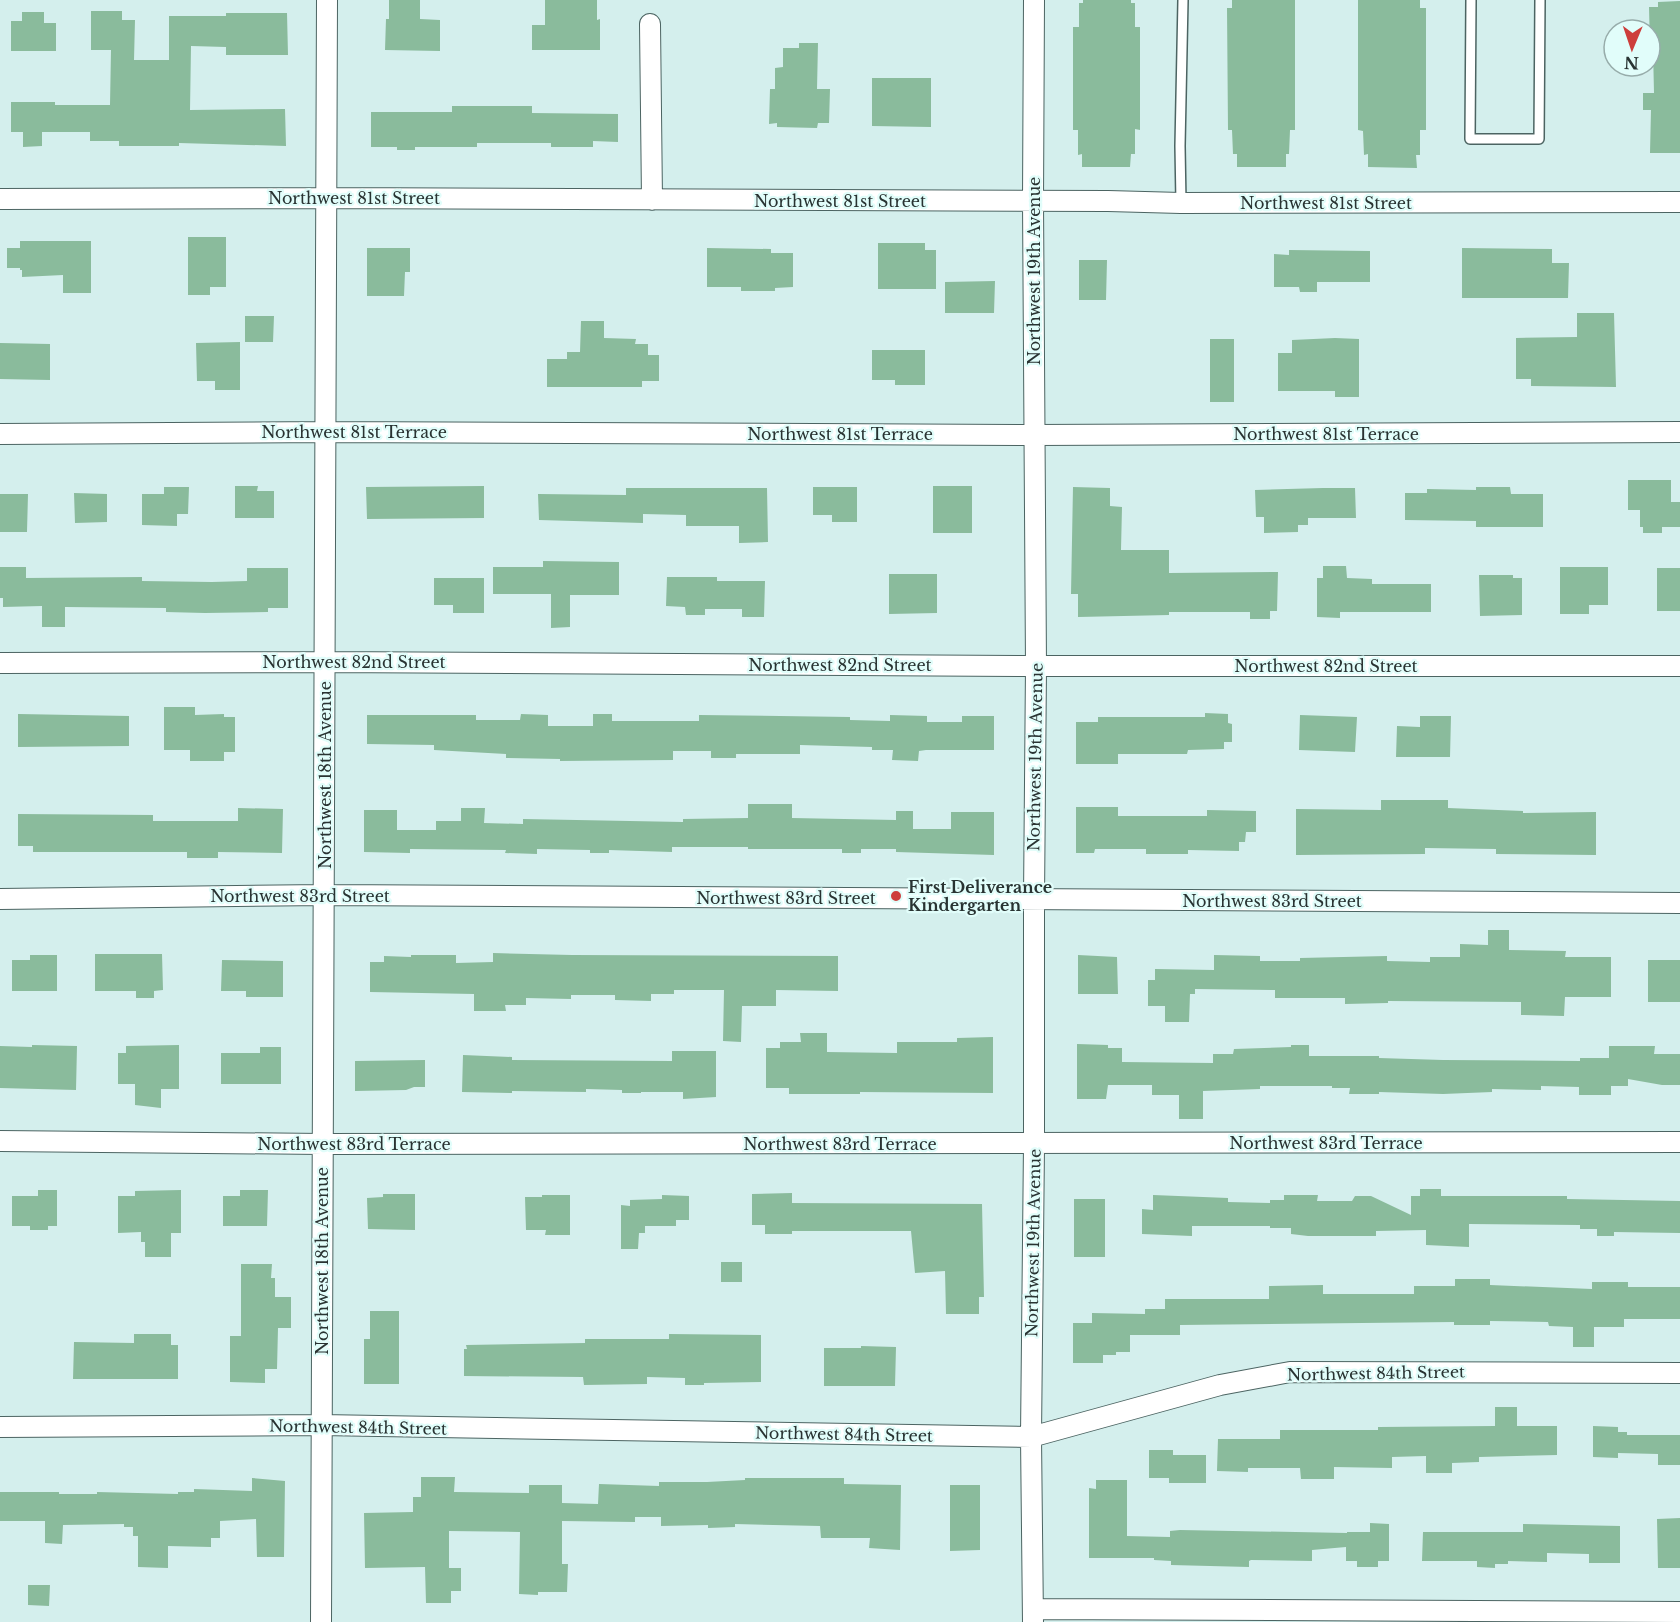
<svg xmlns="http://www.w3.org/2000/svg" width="1680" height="1622" font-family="'Libre Baskerville',serif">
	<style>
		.building { fill: #8abb9c }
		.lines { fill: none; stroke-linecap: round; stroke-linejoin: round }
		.service-casing { stroke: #4c6462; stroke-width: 12 }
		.minor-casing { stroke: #4c6462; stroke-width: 22 }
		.service { stroke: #fff; stroke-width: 9 }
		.minor { stroke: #fff; stroke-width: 20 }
		.poi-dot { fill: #cd3e3b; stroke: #e1fdfa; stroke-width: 2 }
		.labels { text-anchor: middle; stroke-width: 4.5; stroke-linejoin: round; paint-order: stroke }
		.street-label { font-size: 16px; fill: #293332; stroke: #e1fdfa }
		.poi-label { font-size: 16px; font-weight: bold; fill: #293332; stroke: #e1fdfa; text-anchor: start }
	</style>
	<rect width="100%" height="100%" fill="#d4efed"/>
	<path class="building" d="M389 0H420V19L440 20V51L385 50 386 19H389Z
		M545 0H597V20L600 19V50H532V25H545Z
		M1083 0H1131V3H1135V27H1140V130L1135 129V154H1131L1130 167H1082V154L1078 155V130H1073V27H1079V3H1083Z
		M1232 0H1295V130H1290L1289 154H1286V167H1237V154H1233L1232 130H1228L1227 8H1232Z
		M1358 0H1420V8H1426V130H1420V155H1416L1417 168 1368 167V154L1364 155 1363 131 1358 130Z
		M1680 1V153H1650L1651 110H1643V93H1654L1653 49H1650L1649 7H1658V2Z
		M91 11H122V20H135L134 60H169V16H226V13H287L288 55H226V47L191 46 190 110 285 109 286 146 179 143V146H119V141H90V132H42V146L23 147V132H11V102H55V105H110L111 50H91Z
		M22 12H44V23H56V51H11V21H22Z
		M799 43H818L817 89H830L829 123H818L817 128 777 127V123L769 124 770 89H775V68L783 67V48H799Z
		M872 78H931V127L872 126Z
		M452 106H532V113L618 114V142L593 141V147H551V143H477V147H415V150H397V147H371V112H452Z
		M188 237H226V287H210V295H188Z
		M20 241H91V293H63V275L22 277V270H20V268H7V248H20Z
		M878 243H925V250H936V289H878Z
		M367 248H410V272H405L404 296H367Z
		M707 248 771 249V253H793V287L775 288V291H741V287H707Z
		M1462 248 1552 249V263H1569L1568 298H1462Z
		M1289 250 1370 251V282H1317V292H1300L1299 287H1274V254L1289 255Z
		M1079 260H1107L1106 300H1079Z
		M995 281 994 313H945V282Z
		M1577 313H1614L1616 387 1531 386V379H1516V338L1577 337Z
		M245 316H274L273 342H245Z
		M581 321H604V338L636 339 635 344H648V355H659V381H642V387H547V359H567V352H580Z
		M1335 338 1359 339V397H1335V391H1278V353H1292V340Z
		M1210 339H1234V402H1210Z
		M240 342V390H215V381H197L196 343Z
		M0 343 50 344V380L0 379Z
		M872 350H925V385H895V380H872Z
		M1628 480H1671V502H1680V527H1662V533H1643V527H1640V510H1628Z
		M235 486H258L257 491H274V518H235Z
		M484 486V518L367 519 366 487Z
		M933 486H972V533H933Z
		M164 487H189L188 514H177V526L142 525V494H164Z
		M813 487H857V522H832V515H813Z
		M1073 487 1110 488V506L1122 507 1121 550H1169V573L1278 572 1277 611H1270V619H1250V612H1169V615L1078 617V594H1071Z
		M1476 487H1510L1511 494H1543V527H1476V521L1405 520V493H1427V489L1476 490Z
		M626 488H767L768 542 739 543V526H686V515L643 514V523L539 520 538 494 626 495Z
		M1323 488H1355L1356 518H1308V525H1298V532L1264 533V517H1256L1255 490Z
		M74 493 107 494V522L75 523Z
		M0 494H28L27 532H0Z
		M543 561 619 562V595H570V627L551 628V594H493V567H543Z
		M1323 566H1346L1347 578 1372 579V584H1431V612H1340V618L1317 617V578H1323Z
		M0 567H26V578L142 577V581L212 582 247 581V568H288V608H268V612L205 613 166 612V608L65 607V627H42V606L3 607V598H0Z
		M1560 567H1608V605H1589V614H1560Z
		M1657 568H1680V611H1657Z
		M889 574H937V613L889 614Z
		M1479 575H1513V578H1522V615L1480 616Z
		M667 577H717V581H765L764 617H742V609H705V615H686L685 607 666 606Z
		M434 578H484V613H453V605H434Z
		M164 707H195V715L224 714V717H235V752H224V761H190V750H164Z
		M1205 713 1228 714V723L1232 724V742H1224V749L1188 750 1187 754H1118V764H1076V722H1098V717H1205Z
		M18 714 129 716V746L18 747Z
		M521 714 548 715V726H593V714H612V721H699V715L850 717V720L890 721V715L927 716V722H962V716H994V750H926L919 751 918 761 892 760 893 750H872V747L800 745V754H736V758H711V751H673V760L560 761V759L506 758V754L434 750V745L367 744V715H476V720H520Z
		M1300 715 1357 717 1355 752 1299 750Z
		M1420 716H1451L1450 757H1396L1397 726 1420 727Z
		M1381 800H1448V808L1523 811V813L1596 812V855L1496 854V849L1425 848V854L1296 855V809L1381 810Z
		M748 804H792V818L896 820V811H913V829H951V812H994V855L896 852V849H861V853H842V849H748V847H672V852L609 850V853H590V850L537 849V854L505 853 506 850 410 849V853L364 852V810H397V830H436V821H461V808H485L484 823 523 824V819L683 822V819L748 818Z
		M1076 807H1118V816H1207V810L1256 811V832H1246L1245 842H1239V851L1188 850V854H1146V849H1095L1094 853H1076Z
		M238 808 283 809 282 853 218 852V858H187V852H33V846H18V814L153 815V821H238Z
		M1488 930H1509V950L1566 951 1565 957H1611V997H1565L1564 1016 1521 1015V1002L1388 1001V1003L1345 1004V998H1275V990L1195 989V994H1190L1189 1022H1165V1006H1148V980H1155V969L1214 970V955L1260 956V961H1300V958L1387 956V961L1430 962V957H1460V944L1488 945Z
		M493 953 572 955 838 956V991L776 990V1006H742L741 1042 723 1041 724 990H674V994H651V1001L615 1000V995H571V999L526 998V1005H505L506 1011H474V994L370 992V962H384V956L411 957V955H456V963L493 962Z
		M95 954H162L163 990 154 991V998H136V991H95Z
		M30 955H57V991H12V960H30Z
		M1078 955 1117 957 1118 994H1078Z
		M222 960 283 961V997H246V991H221Z
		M1648 960H1680V1002H1648Z
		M800 1033H827V1052L897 1053V1042H957V1038L993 1037V1093L860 1092V1094H789V1088H766V1048H780V1042H801Z
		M1077 1044 1108 1045V1048H1122V1062L1213 1063V1054H1233L1234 1049 1291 1047V1045H1309V1056H1379V1058L1443 1060 1580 1061V1058H1609V1046H1655L1654 1054H1680V1085H1662L1628 1079V1086H1611V1095H1579V1087L1541 1086V1090L1492 1089V1092L1443 1094 1379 1092V1094H1349L1350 1088H1332V1086H1260V1089L1203 1091V1119H1179V1095H1152V1085H1108L1106 1099H1077Z
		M32 1045 77 1046 76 1090 0 1088V1046L32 1047Z
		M179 1045V1089H161V1108L135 1105V1084H118V1053H126V1046Z
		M260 1047H281V1084H221V1053H260Z
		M672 1051H716V1097L683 1099V1092H641V1093H622V1090L586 1089V1092L512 1091V1093L462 1092 463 1055 512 1057V1060L672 1061Z
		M425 1060V1087H414L406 1090 355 1091V1061Z
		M1420 1189H1441V1196H1567V1199L1680 1201V1233L1614 1232V1236H1597V1229H1580V1225L1469 1224V1247L1426 1245V1230L1376 1231V1236H1308L1291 1234V1228H1270V1226H1192V1236L1142 1234V1209L1153 1210V1195L1228 1198V1202L1270 1203V1200H1284V1195H1318L1317 1201H1352L1355 1196H1371L1411 1215V1196H1420Z
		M38 1190H57V1226H48V1230H30V1226H12V1196H38Z
		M181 1190V1233H171V1257H145V1242H141V1232L118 1233V1196H135V1191Z
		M240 1190H268L267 1226H223V1196H240Z
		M792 1193V1203L982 1204 984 1297H979V1314H946L945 1271 915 1273 911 1231H792V1234H765V1225H752V1194Z
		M383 1194H415V1230L368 1229 367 1198 383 1197Z
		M542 1195H570V1235H545L546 1230H526L525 1197H542Z
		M662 1195 689 1196V1220H676V1226H645V1233H639L638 1249H621V1205L630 1206V1200L662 1199Z
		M1074 1199H1105V1257H1074Z
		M721 1262H742V1282H721Z
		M241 1264H272L271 1278H275V1297H291V1328H278L277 1369H265V1383L230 1382V1336H241Z
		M1455 1279H1490V1285L1592 1289V1282H1628V1287H1680V1319H1624V1327H1594V1347H1573V1327L1549 1326 1548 1322 1490 1321V1325H1454V1322L1180 1325V1335H1130V1352H1116V1355H1103V1363H1073V1323H1092V1313L1145 1314V1309H1165V1299H1269V1286L1323 1285V1294H1414V1286H1455Z
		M370 1311H399V1384H364V1339H370Z
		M134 1334H171V1345H178V1379H73L74 1342 134 1343Z
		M669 1334 761 1335V1382L704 1383V1385H685V1378L647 1377V1384L584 1385 583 1377 464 1376V1349H467L466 1345 585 1343V1339H669Z
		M861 1346 896 1347 895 1386H824V1348H861Z
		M1495 1407H1517V1426H1557V1455L1479 1457V1462L1452 1463V1473H1426V1456L1392 1457V1468L1334 1467V1479H1301L1300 1468H1248V1472L1217 1471 1218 1439H1280V1430H1378V1427L1495 1426Z
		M1593 1426 1618 1427V1432H1627V1435H1680V1465H1658V1454L1618 1453V1458L1593 1457Z
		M1149 1450H1173V1455H1206V1483H1169V1478H1149Z
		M421 1477H455L454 1492 529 1493V1485H562V1503L598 1504 599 1484 659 1486V1482H707L745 1480V1478H844V1484L901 1485 900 1550 869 1548 870 1538H821L820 1526 735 1524V1527L708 1528V1525L661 1526V1517H635V1522L562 1521V1564H568L567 1592H538V1595L519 1594 520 1532 449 1531V1568H461V1591H451V1603H426L425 1567 365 1568 364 1513 413 1512V1497H421Z
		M252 1478 285 1481 284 1557H257L256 1519 220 1521V1538H211V1547L168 1546V1568L138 1567V1536H133V1527H124V1524L63 1525 62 1544 45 1543V1521H0V1492H59V1494H97V1492L178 1494V1492H194V1489L252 1491Z
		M1096 1480H1127V1536L1170 1537V1531L1180 1530 1347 1533V1532H1370V1523L1389 1524V1561H1378V1567H1357V1561H1346V1547L1312 1550V1561L1251 1560 1249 1561V1567L1171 1565V1561L1154 1560V1558H1089V1488L1096 1489Z
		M950 1485H980V1550L950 1551Z
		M1680 1518V1568H1658L1657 1519Z
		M1523 1524 1620 1526V1563H1589V1554L1547 1553V1562L1508 1561V1564H1495V1568L1477 1567V1561H1422L1423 1532H1523Z
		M28 1585H50L49 1606 28 1605Z"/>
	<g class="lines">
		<g class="service-casing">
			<path id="service" d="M1471 0 1470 139H1539L1540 0
				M1181 203 1180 146 1183 0"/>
		</g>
		<g class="minor-casing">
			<path id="minor" d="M650 24 652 200
				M0 199 328 198 1108 201 1181 203 1680 202
				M0 434 325 432 1034 435 1680 432
				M0 663 325 662 1036 666H1680
				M0 899 325 895 1680 903
				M0 1141 323 1144 1680 1142
				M0 1427 321 1425 1031 1437 1220 1385 1290 1372 1680 1373
				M1033 1609 1680 1612
				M321 1622 327 0
				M1033 1622 1031 1437 1034 1144V900L1036 666 1033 201 1034 0"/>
		</g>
		<use href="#service" class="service"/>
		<use href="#minor" class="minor"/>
	</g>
	<circle class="poi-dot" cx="896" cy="896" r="6"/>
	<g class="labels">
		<g class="street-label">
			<text x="354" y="204">Northwest 81st Street</text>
			<text x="840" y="207">Northwest 81st Street</text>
			<text x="1326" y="209">Northwest 81st Street</text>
			<text transform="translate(1034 271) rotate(-90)" y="6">Northwest 19th Avenue</text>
			<text x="354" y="438">Northwest 81st Terrace</text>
			<text x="840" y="440">Northwest 81st Terrace</text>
			<text x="1326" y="440">Northwest 81st Terrace</text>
			<text x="354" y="668">Northwest 82nd Street</text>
			<text x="840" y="671">Northwest 82nd Street</text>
			<text x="1326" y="672">Northwest 82nd Street</text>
			<text transform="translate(1035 757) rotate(-89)" y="6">Northwest 19th Avenue</text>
			<text transform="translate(325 775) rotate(-90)" y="6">Northwest 18th Avenue</text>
			<text x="300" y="902">Northwest 83rd Street</text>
			<text x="786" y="904">Northwest 83rd Street</text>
			<text x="1272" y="907">Northwest 83rd Street</text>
			<text x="1326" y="1149">Northwest 83rd Terrace</text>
			<text x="354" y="1150">Northwest 83rd Terrace</text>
			<text x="840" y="1150">Northwest 83rd Terrace</text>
			<text transform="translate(1033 1243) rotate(-89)" y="6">Northwest 19th Avenue</text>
			<text transform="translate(322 1261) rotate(-90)" y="6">Northwest 18th Avenue</text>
			<text transform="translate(1376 1373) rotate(-1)" y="6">Northwest 84th Street</text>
			<text transform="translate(358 1427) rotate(1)" y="6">Northwest 84th Street</text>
			<text transform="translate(844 1434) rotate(1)" y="6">Northwest 84th Street</text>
		</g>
		<g class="poi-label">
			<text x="908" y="893">First Deliverance<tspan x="908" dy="18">Kindergarten</tspan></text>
		</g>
	</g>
	<g transform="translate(1632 48) rotate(182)"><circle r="28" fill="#e1fdfa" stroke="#97acaa" stroke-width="1.5"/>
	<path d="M0-4.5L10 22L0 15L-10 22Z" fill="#cd3e3b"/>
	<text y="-9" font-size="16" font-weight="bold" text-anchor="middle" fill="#293332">N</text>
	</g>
</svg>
